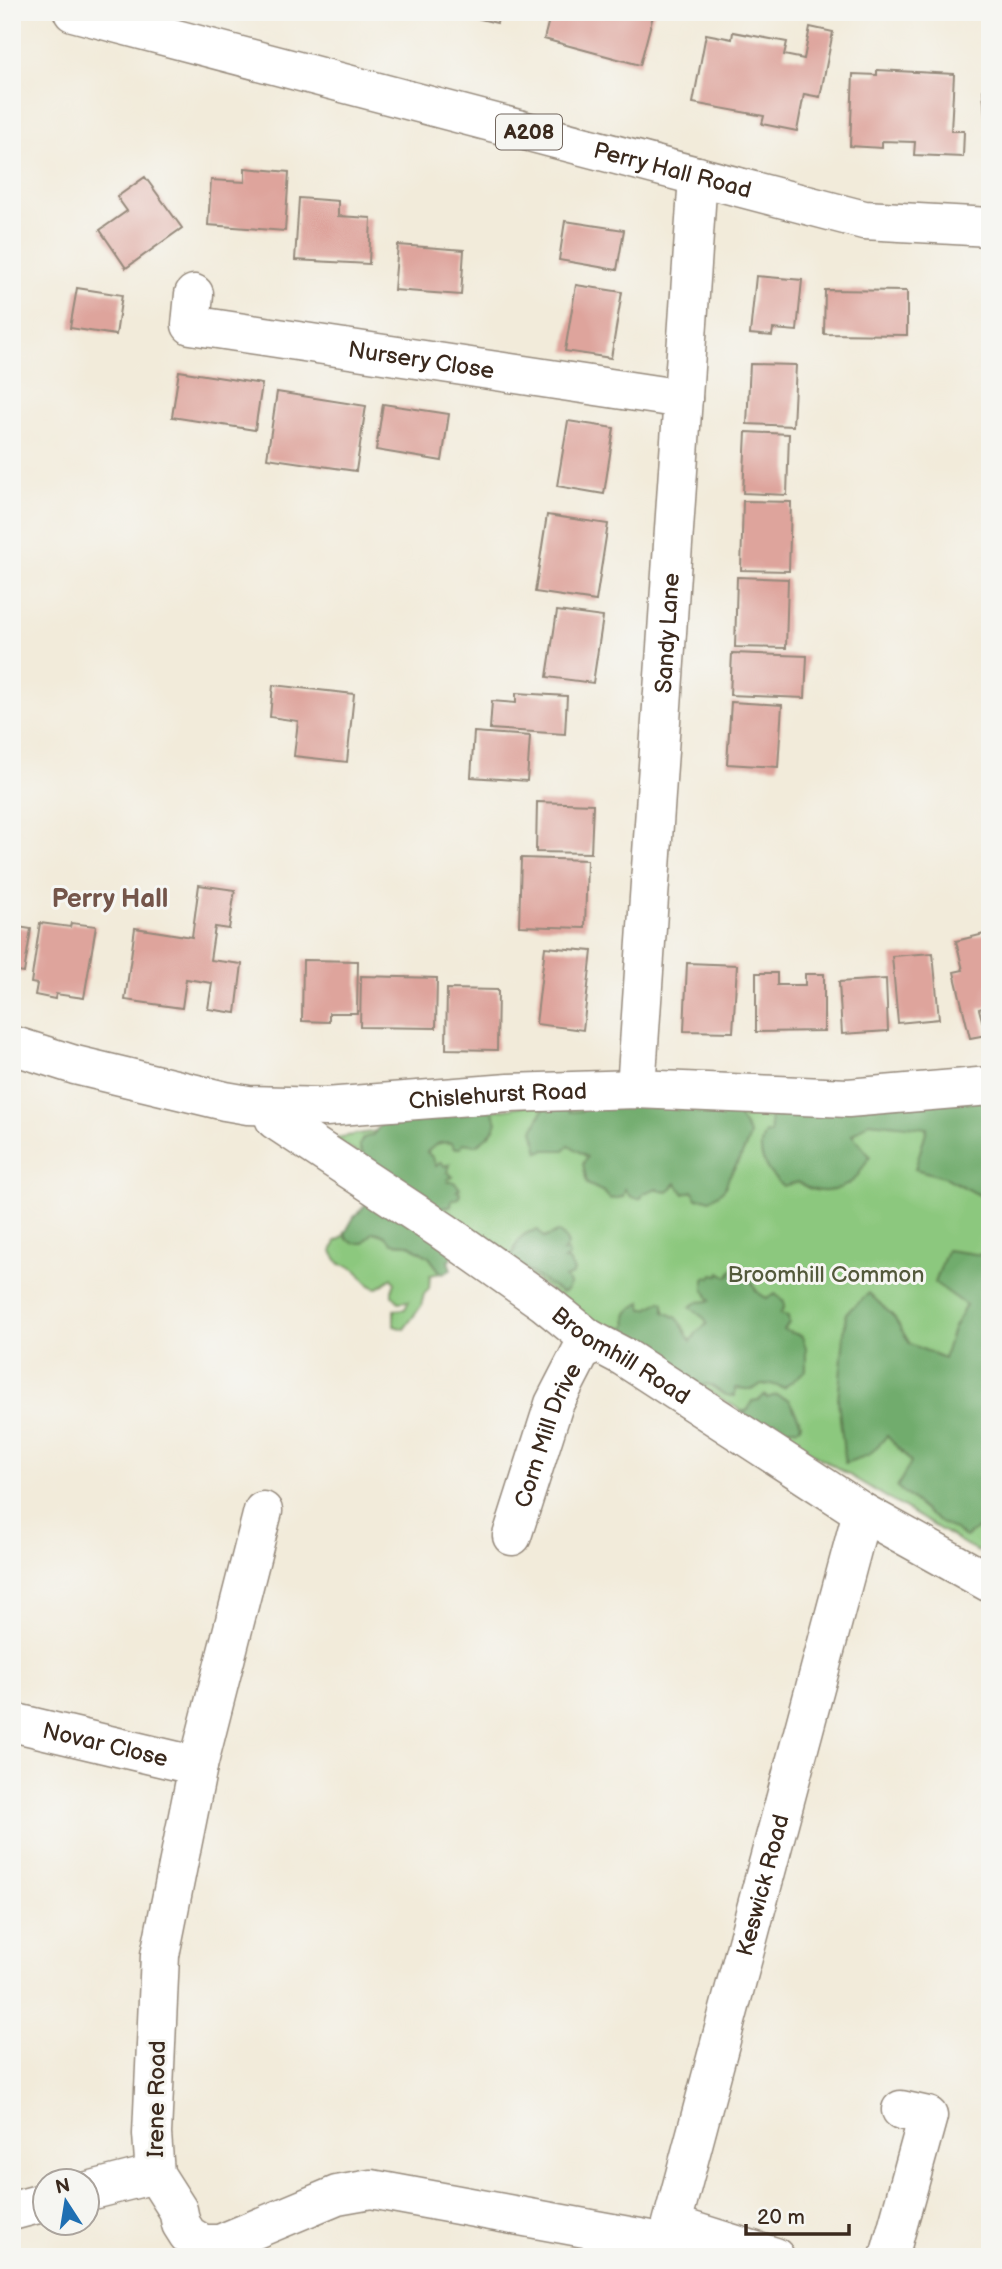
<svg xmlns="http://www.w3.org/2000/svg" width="1002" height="2269" font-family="'Balsamiq Sans',sans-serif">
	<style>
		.green { fill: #8cc87e; stroke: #64794e; stroke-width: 2 }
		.forest { fill: #71ac6d; stroke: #566b46; stroke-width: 2 }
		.building { fill: #dea49c }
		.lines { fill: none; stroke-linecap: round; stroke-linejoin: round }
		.minor-casing { stroke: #968a7c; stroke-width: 41 }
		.major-casing { stroke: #968a7c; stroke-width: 41 }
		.minor { stroke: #fff; stroke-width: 38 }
		.major { stroke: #fff; stroke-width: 38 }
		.labels { text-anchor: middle; stroke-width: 6; stroke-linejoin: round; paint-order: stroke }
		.shield { fill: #f6f6f2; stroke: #73675e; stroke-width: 2 }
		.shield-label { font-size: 21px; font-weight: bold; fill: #3b2a1e }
		.street-label { font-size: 23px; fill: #3b2a1e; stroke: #f6f6f2 }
		.park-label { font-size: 23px; fill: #53593b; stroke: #f6f6f2 }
		.quarter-label { font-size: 26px; font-weight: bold; fill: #74554a; stroke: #f6f6f2 }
	</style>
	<rect width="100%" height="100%" fill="#f6f6f2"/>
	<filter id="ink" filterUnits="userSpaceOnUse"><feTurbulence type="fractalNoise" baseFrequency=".0143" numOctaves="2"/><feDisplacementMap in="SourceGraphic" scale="14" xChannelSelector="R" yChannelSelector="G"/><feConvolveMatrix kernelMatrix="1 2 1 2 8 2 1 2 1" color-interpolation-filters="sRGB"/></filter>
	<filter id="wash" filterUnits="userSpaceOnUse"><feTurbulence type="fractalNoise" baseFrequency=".00686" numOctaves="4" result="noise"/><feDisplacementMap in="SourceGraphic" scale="28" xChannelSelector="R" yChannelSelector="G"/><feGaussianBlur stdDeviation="1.57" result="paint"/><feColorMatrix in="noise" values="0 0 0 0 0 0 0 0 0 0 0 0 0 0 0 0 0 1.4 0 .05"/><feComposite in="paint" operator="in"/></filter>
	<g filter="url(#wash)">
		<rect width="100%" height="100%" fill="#f2ebda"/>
		<path class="green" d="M615 1090 990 1100V1527L978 1552 606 1330 335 1138Z
			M373 1232 386 1236 392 1243 408 1244 429 1257 441 1273 430 1275 429 1289 424 1294 421 1306 404 1329 394 1326V1310L405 1309 409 1301 399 1302 392 1295V1290L395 1283 392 1278 378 1288C360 1286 367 1268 340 1264L332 1252 336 1241 342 1238 345 1233 347 1239 354 1243H364Z"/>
		<path class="forest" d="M990 1097V1194L981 1196 947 1178 915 1169 927 1128 869 1122 852 1135 870 1156C867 1160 857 1178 855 1179 838 1193 816 1196 798 1182L783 1186C767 1173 754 1154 765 1133L771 1134 770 1113Z
			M746 1099 739 1117 750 1135C746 1150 738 1163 730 1175 727 1179 727 1187 723 1190 720 1194 714 1197 710 1200L704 1198 696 1199 693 1191 684 1194 676 1183 668 1192 661 1191 657 1188 644 1193 641 1198C632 1199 629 1196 625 1189L623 1197 610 1199 604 1192 587 1184 583 1164 587 1157 569 1145 564 1150H545L539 1152 533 1130 545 1106 567 1103 570 1112 581 1111 586 1102Z
			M489 1104 497 1122C493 1133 485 1139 476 1145L463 1143 461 1148H454L452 1143C439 1141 436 1144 427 1152L433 1158 436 1166 441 1162 445 1166 450 1164 448 1172 453 1177 448 1179V1182H454L460 1188 457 1191 460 1192 459 1198 452 1200 451 1206 441 1207 452 1258 448 1261 451 1269 447 1272 441 1273 429 1257 408 1244 392 1243C386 1236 382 1233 373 1232L364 1243H354L347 1239 345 1233 354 1217 371 1199 366 1159 360 1149V1144L363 1138 373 1135 392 1108Z
			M538 1230 544 1238 558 1232 565 1238 568 1245 563 1252 568 1251 569 1257 564 1260 569 1261 574 1271 572 1275 565 1278 570 1284 567 1290 562 1293 510 1259C518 1244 517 1233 538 1230Z
			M947 1250 990 1256V1515L987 1521 966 1537 931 1516 897 1487 911 1462 887 1436 869 1455 845 1463 838 1400 846 1313 869 1293 894 1317 910 1344 944 1358 953 1329 966 1305 935 1283Z
			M736 1264 741 1269 743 1280 746 1276H751C753 1288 756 1293 767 1298L775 1294 784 1301V1307L780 1314 788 1316 789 1323 784 1330 802 1336 806 1348V1370L784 1388 771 1384 760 1385C752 1392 744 1388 735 1388V1396C723 1397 718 1389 708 1384L694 1387 676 1373 679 1369 674 1366 669 1370 618 1332 616 1327 624 1328 627 1324C623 1309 633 1310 641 1302L643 1309H648L661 1301 664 1303V1312C686 1319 679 1326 691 1341L697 1332 707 1324 705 1319 690 1307 698 1302 710 1301 704 1289V1279L707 1277 710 1278 713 1274 719 1275 720 1272 728 1277Z
			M765 1395 767 1398 776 1395 789 1400 801 1423 800 1427C793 1431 800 1428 793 1428 786 1428 783 1437 779 1441L741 1412 748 1410 752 1401 759 1400Z"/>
		<g id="blocks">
			<path class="building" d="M451 12H500L497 23Z
				M551 12H654L640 65 544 39Z
				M810 27 833 32 820 97 804 94 797 131 762 124 764 116 693 103 706 34 732 39 733 32 787 42 784 55 804 59Z
				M877 70 954 74 951 131H964L963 157 914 155 915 142 882 141V148L850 146 853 74 877 75Z
				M990 89V155H988L983 90Z
				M245 168 289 172 285 231 208 225 211 180 245 182Z
				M145 177 182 228 126 268 100 230 127 211 117 197Z
				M299 198 338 201V216L371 218 369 264 295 260Z
				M565 221 624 230 617 270 559 260Z
				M398 245 464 250 461 295 394 290Z
				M756 276 802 280 797 331 773 329 772 336 750 334Z
				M576 285 622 292 611 358 565 351Z
				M77 288 122 295 116 335 70 328Z
				M825 290 907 291V335L824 334Z
				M750 364 796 365 793 426 747 424Z
				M179 371 262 384 255 430 172 417Z
				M277 392 366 406 356 471 267 458Z
				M383 404 449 414 442 461 376 450Z
				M568 421 614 428 604 494 557 486Z
				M746 432 789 434 787 495 743 493Z
				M743 501 791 502 789 571 741 570Z
				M547 515 608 524 596 601 535 592Z
				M737 577 788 579 786 648 735 647Z
				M557 611 603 617 593 683 547 677Z
				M732 653 807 656 805 698 730 695Z
				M273 685 354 694 347 762 294 756 298 721 270 717Z
				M516 693 567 696 565 734 490 729 492 701 516 703Z
				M731 702 782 705 778 767 727 764Z
				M474 732 530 736 527 781 471 777Z
				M537 802 593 804 591 853 536 852Z
				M521 858 587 860 585 928 519 926Z
				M199 885 235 890 229 929 215 927 210 960 242 964 236 1013 208 1009 212 983 186 979 182 1008 125 1000 135 928 192 937Z
				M40 923 70 927 71 923 96 926 84 998 56 994 55 999 35 995 37 984 31 983Z
				M12 926 31 929 24 973 12 971Z
				M988 933 990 942V1006L979 1009 986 1035 970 1038 954 972 963 970 956 941Z
				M545 947 592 951 583 1030 536 1024Z
				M933 953 939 1019 898 1023 892 956Z
				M303 960 358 961 357 1013H329V1022L302 1021Z
				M687 963 737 965 733 1032 684 1031Z
				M756 973H777V985H805V974H824V1031L756 1032Z
				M361 976 437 978 436 1028 360 1027Z
				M886 979 888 1031 842 1034 839 982Z
				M447 989 498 990 497 1050 446 1049Z"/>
		</g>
	</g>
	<g filter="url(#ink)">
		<use href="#blocks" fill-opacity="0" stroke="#968a7c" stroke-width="2"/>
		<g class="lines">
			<g class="minor-casing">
				<g id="minor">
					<path id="s1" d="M194 294 191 325 683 399"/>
					<path id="s2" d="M12 1045 75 1065 225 1101 248 1105 326 1107 509 1093 636 1089 848 1098 990 1086"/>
					<path id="s3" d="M636 1089 698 176"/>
					<path id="s4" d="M269 1106 275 1120 443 1231 545 1303 588 1338 624 1357 862 1512 990 1583"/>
					<path d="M263 1511 198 1766 160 1955 152 2134 155 2174 178 2210 181 2224 188 2235 203 2244H220L337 2195 371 2189 667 2243"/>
					<path id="s5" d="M512 1536 554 1404 588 1338"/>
					<path id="s6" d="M12 1722 198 1766"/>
					<path d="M88 2191 155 2174"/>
					<path d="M12 2211 46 2202"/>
					<path d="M673 2225 775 2257"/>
					<path id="s7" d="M663 2257 862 1512"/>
					<path d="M889 2257 928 2116 901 2110"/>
				</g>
			</g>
			<g class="major-casing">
				<g id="major">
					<path id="s8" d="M73 12 864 220 990 227"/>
				</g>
			</g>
			<use href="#minor" class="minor"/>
			<use href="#major" class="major"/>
		</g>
	</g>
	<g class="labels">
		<rect class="shield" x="496" y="114.5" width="66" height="35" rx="5"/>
		<g class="shield-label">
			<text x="529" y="139">A208</text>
		</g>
		<g class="street-label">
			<text dy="8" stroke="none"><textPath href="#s8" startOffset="620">Perry Hall Road</textPath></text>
			<text dy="8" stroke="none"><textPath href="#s1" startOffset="264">Nursery Close</textPath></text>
			<text dy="8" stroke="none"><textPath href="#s3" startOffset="457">Sandy Lane</textPath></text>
			<text dy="8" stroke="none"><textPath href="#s2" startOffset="494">Chislehurst Road</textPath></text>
			<text dy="8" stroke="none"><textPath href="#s4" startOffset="434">Broomhill Road</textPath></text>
			<text dy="8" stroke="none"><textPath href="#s5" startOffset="107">Corn Mill Drive</textPath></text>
			<text dy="8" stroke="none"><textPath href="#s6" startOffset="96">Novar Close</textPath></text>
			<text dy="8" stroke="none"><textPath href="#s7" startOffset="385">Keswick Road</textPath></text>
			<text transform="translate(156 2099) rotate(-89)" y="8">Irene Road</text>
		</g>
		<g class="park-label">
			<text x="826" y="1282">Broomhill Common</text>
		</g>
		<g class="quarter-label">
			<text x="110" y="907">Perry Hall</text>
		</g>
	</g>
	<rect width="1002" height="2269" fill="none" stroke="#f6f6f2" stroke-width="42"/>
	<g transform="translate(66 2202) rotate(348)"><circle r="33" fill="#f6f6f2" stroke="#aba49d" stroke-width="2"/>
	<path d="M0-5L12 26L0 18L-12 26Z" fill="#1f6fb2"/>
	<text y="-10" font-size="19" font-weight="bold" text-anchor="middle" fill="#3b2a1e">N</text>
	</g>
	<path d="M746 2224v10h103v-10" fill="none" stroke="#3b2a1e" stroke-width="3.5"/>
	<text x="757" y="2224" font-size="21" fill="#3b2a1e" stroke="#f6f6f2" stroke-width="5" paint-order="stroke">20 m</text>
</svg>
